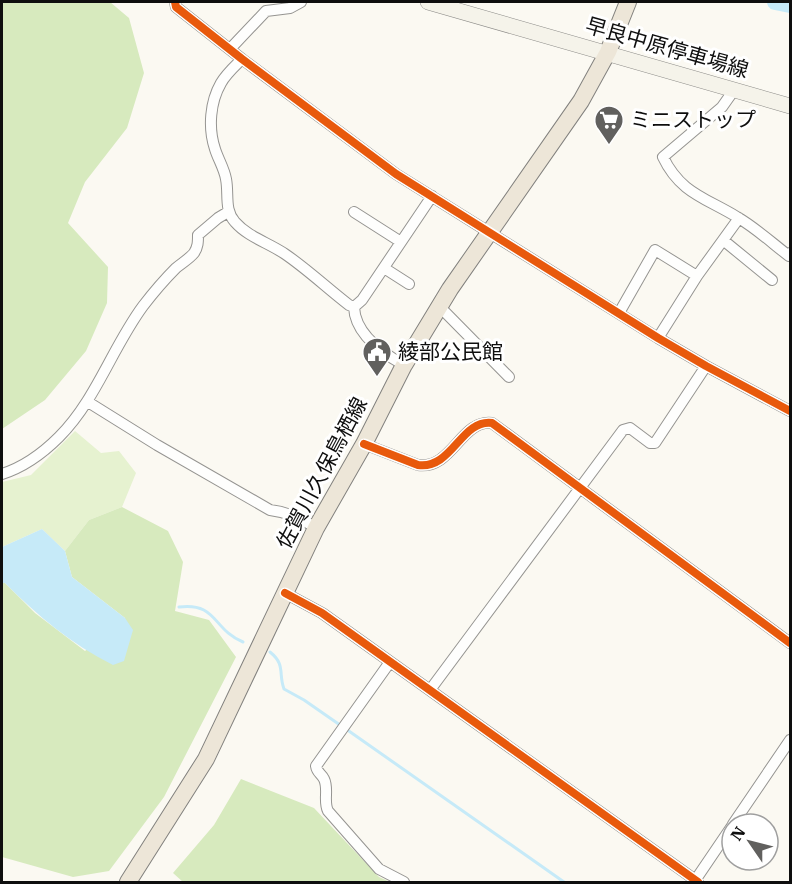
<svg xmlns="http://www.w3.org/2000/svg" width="792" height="884" font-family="'IBM Plex Serif','Noto Sans JP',serif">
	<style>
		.green { fill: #e6f2d0 }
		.forest { fill: #d7eabe }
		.water { fill: #c6eaf8 }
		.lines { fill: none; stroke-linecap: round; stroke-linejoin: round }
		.stream { stroke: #c6eaf8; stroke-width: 3 }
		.river { stroke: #c6eaf8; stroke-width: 16 }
		.minor-casing { stroke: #959491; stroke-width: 12 }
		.secondary-casing { stroke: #8b8a87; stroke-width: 16 }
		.primary-casing { stroke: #82817e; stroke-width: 18 }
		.minor { stroke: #fefefd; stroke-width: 10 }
		.secondary { stroke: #f5f3ea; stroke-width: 15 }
		.primary { stroke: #ede6d8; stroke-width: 16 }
		.cycleway-casing { stroke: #fff; stroke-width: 11 }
		.cycleway { stroke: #e8590c; stroke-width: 8 }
		.labels { text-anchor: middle; stroke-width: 6; stroke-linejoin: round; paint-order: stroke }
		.street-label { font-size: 21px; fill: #0e0e0e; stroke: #fff }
		.poi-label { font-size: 21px; fill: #0e0e0e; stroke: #fff; text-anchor: start }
	</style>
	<rect width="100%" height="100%" fill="#fbf9f2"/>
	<path class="green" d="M75 431 101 453 119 451 136 473 122 507 89 520 65 551 42 529 2 547V482L31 475Z"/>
	<path class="forest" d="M2 2H110L129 18 144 73 127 128 85 182 68 223 108 267 107 303 86 351 45 400 2 429Z
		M122 507 168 531 183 562 175 611 209 620 236 657 164 797 109 871 73 877 2 857V583H5L35 613 85 651 125 618 72 577 65 551 89 520Z
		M241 779 314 808 379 877 390 882H183L173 873 214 825Z"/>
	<path class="water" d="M42 529 65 551 72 577 125 618 133 630 124 661 113 665C71 644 38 616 5 583H2V547Z"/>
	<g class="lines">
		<path class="stream" d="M179 607C217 602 213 630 243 642
			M270 652C286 665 278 673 284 689L304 700 340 725
			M346 729 564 882"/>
		<path class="river" d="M775 2 790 5"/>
		<g class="minor-casing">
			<path id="minor" d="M175 2 176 7 242 59 396 174 658 338 706 366 790 411
				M230 49 266 11 290 8 301 2
				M242 59C235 66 226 74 221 83 210 102 208 128 215 149 218 159 224 168 226 179 229 194 224 210 235 222 248 237 269 243 285 254 307 269 327 288 349 305L354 307C355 334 382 353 404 365
				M734 90 722 107 663 157C680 193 706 198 737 217 756 228 772 243 789 256L790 253
				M354 212 401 242
				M723 240 772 280
				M384 268 409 284
				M439 306 509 377
				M354 307 362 300 432 196
				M619 313 655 250 697 276
				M658 338 697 276 739 218
				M88 402 157 445 270 510C288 512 301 518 316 528
				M364 444 418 465C452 470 461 419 492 423L790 643
				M2 474C24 467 42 454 59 437 96 400 112 348 143 306 153 293 165 279 176 268 182 263 189 259 194 253 198 247 198 242 198 235L218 218 228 212
				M285 593 322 613 698 882
				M390 662 316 766C317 773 321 773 324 779 329 789 323 801 328 811L379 869 404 882
				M430 690 623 430 630 428 650 443H655L706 366
				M733 824 790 740
				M694 882 732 826"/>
		</g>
		<g class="secondary-casing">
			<path id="secondary" d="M428 2 790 106"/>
		</g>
		<g class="primary-casing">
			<path id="primary" d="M128 882 206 759 316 528 364 444 404 365 450 289 581 101 608 52 628 2"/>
		</g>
		<use href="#minor" class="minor"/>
		<use href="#secondary" class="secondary"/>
		<use href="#primary" class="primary"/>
		<g class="cycleway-casing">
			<path id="cycleway" d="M175 2 176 7 242 59 396 174 658 338 706 366 790 411
				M364 444 418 465C452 470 461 419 492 423L790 643
				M285 593 322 613 698 882"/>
		</g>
		<use href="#cycleway" class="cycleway"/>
	</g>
	<defs>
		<g id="supermarket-pin" transform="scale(1.5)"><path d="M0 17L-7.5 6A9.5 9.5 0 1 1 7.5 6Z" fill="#61605e" stroke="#fff"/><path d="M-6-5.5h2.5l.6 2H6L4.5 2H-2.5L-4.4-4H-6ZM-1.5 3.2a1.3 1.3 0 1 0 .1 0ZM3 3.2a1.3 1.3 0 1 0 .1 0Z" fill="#fff"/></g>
		<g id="civic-pin" transform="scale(1.5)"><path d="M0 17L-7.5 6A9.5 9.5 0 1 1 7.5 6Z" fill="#61605e" stroke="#fff"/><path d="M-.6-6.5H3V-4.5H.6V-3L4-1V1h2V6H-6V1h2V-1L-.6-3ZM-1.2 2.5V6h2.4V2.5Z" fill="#fff"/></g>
	</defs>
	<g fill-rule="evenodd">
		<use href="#supermarket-pin" x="609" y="120"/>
		<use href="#civic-pin" x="377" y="352"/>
	</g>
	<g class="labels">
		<g class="street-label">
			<text transform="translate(667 48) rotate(16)" y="7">早良中原停車場線</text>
			<text transform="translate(322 473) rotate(-62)" y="7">佐賀川久保鳥栖線</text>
		</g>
		<g class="poi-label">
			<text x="630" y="127">ミニストップ</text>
			<text x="398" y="359">綾部公民館</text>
		</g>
	</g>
	<rect width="792" height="884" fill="none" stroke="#0e0e0e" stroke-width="6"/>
	<g transform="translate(750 842) rotate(305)"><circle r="28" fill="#ffffff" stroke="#9f9f9f" stroke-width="1.5"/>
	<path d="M0-4.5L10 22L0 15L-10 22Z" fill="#61605e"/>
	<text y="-9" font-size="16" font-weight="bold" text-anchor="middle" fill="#0e0e0e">N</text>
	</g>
</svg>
